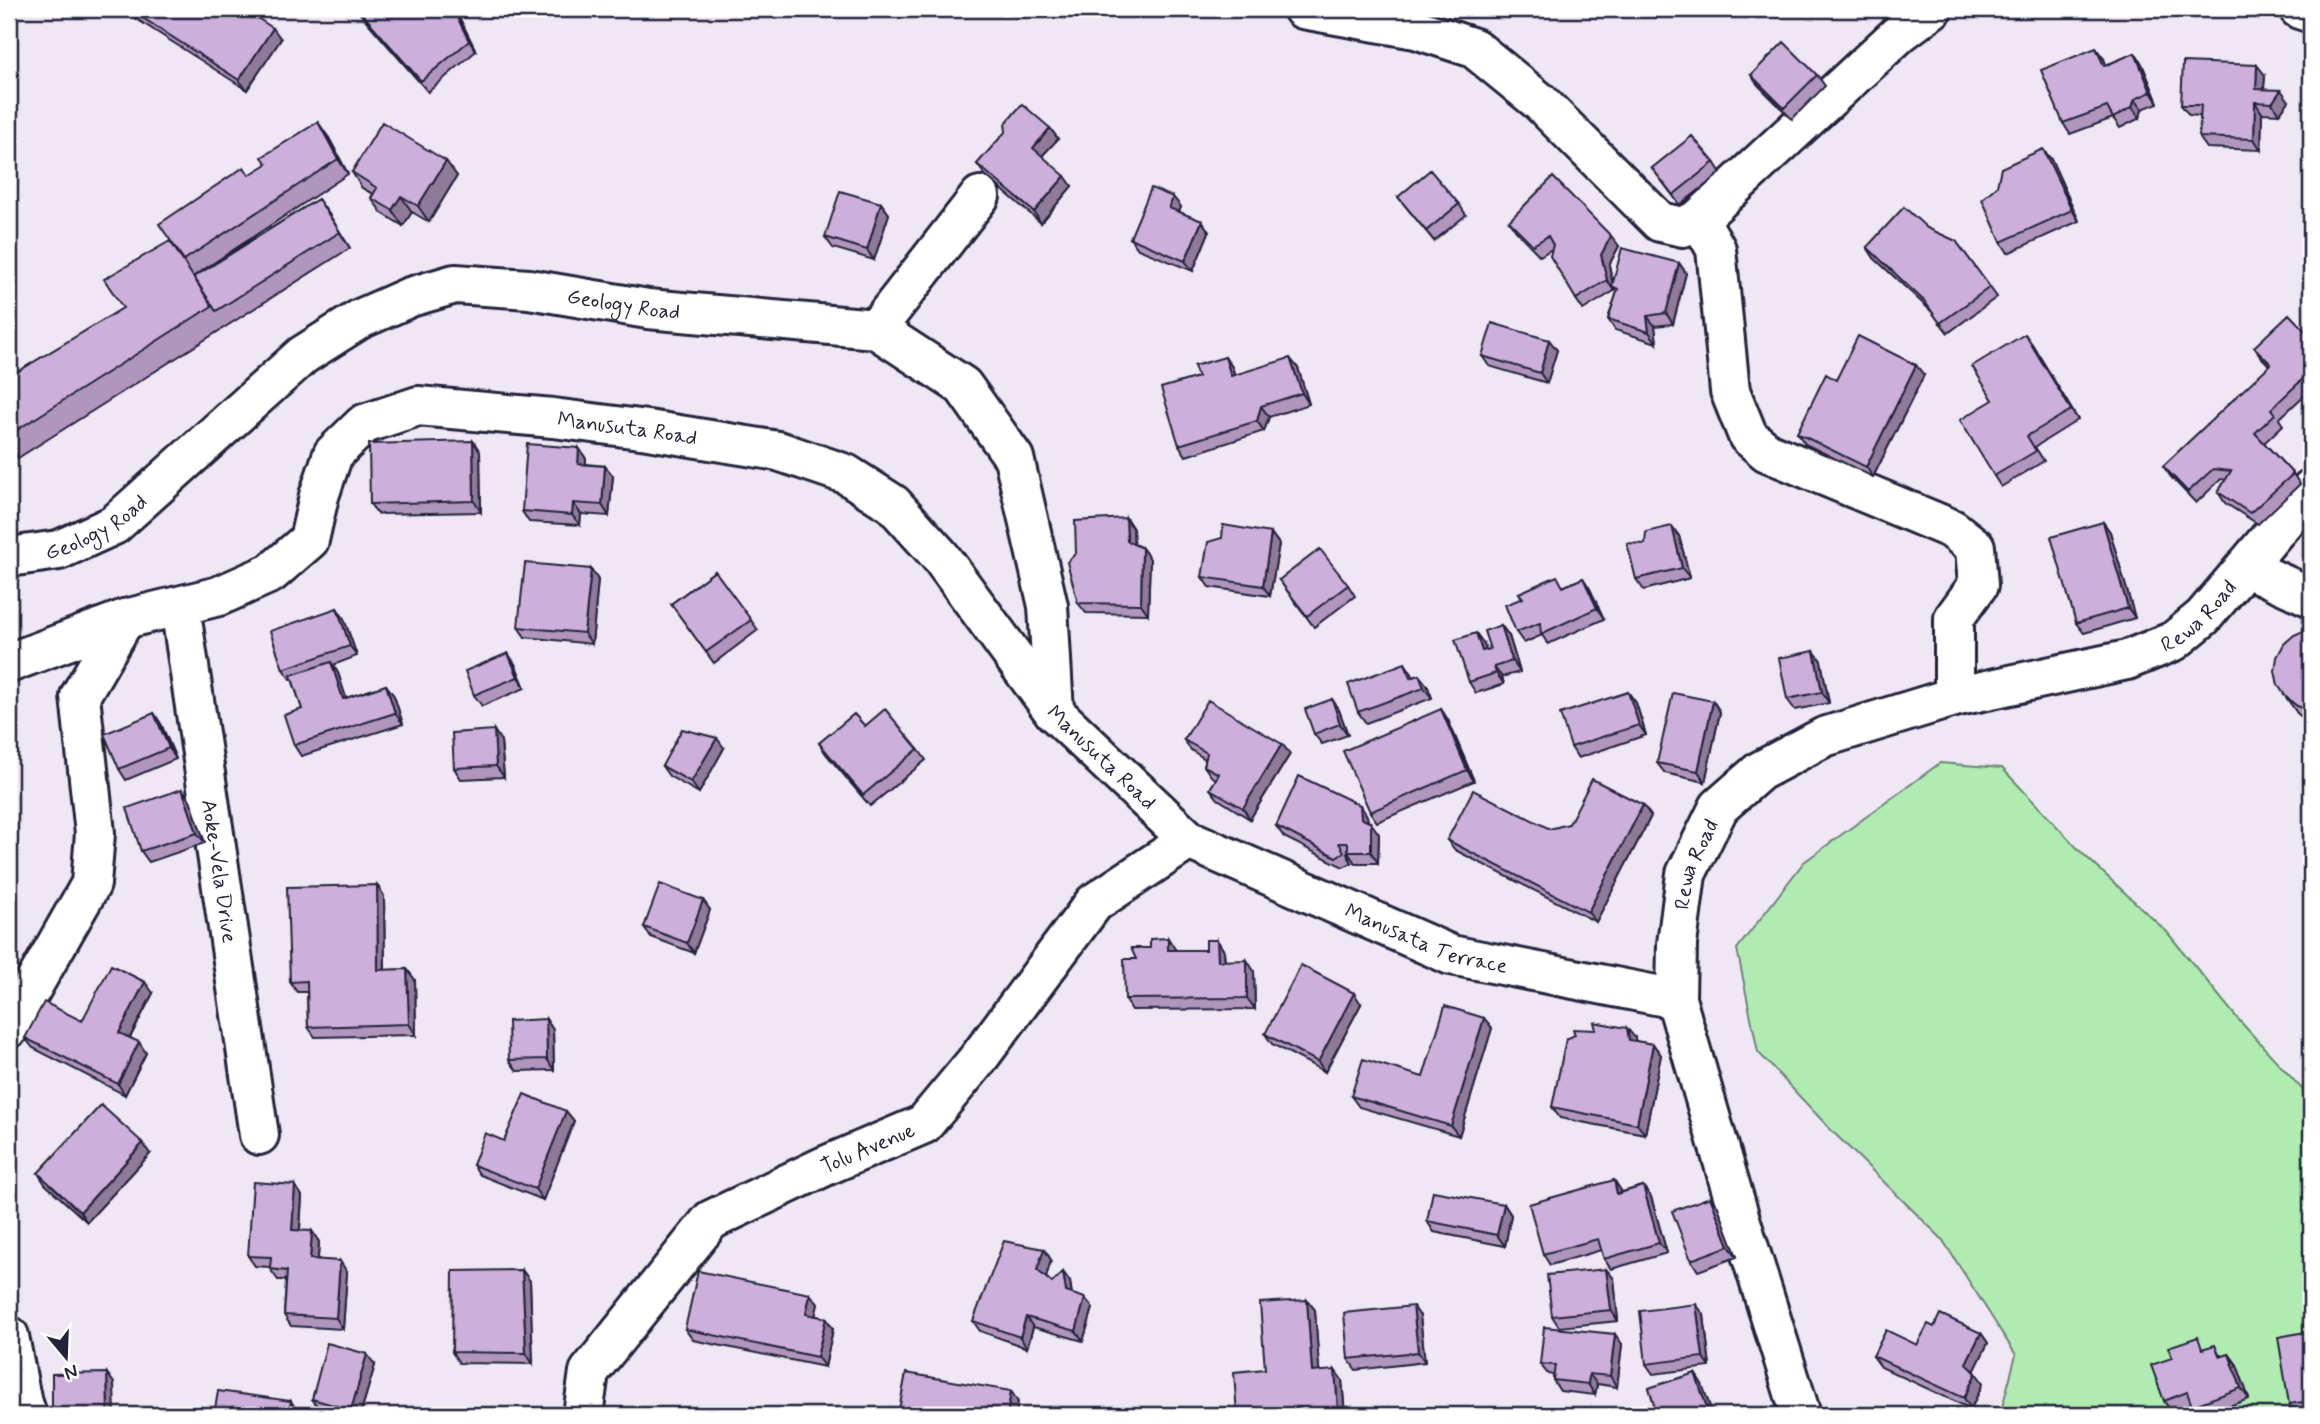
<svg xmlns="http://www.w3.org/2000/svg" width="2320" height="1424" font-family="Mynerve,sans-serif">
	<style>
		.green { fill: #b0ecb2; stroke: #698776; stroke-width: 2 }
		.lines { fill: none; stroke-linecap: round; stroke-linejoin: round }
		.minor-casing { stroke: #22223b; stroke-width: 44 }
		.minor { stroke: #fff; stroke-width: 38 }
		.wall { fill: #b096bd; stroke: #22223b; stroke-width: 2 }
		.shaded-wall { fill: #907a9a; stroke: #22223b; stroke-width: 2 }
		.building { fill: #cdafdc; stroke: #22223b; stroke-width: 2 }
		.labels { text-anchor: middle; stroke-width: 7; stroke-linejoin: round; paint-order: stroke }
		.street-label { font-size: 21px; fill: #22223b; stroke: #fff }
	</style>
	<rect width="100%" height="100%" fill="#f0e7f4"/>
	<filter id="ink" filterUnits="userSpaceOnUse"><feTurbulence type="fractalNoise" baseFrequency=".0143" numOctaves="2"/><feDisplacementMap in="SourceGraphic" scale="14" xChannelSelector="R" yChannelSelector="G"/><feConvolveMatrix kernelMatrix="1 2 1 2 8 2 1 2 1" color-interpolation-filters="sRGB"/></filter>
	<g filter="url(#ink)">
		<path class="green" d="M1940 763 2002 768 2081 852 2167 932 2237 1018 2311 1099V1415H2000L2016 1355 1942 1239 1832 1131 1758 1052 1737 949 1804 862Z"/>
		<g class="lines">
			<g class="minor-casing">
				<g id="minor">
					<path d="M1303 9 1416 29 1474 48 1540 102 1660 222 1683 227 1699 219 1900 33 1932 9"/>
					<path d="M2299 9 2311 13"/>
					<path d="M1699 219 1716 249 1730 391 1748 436 1767 452 1952 529 1975 547 1978 585 1954 618V697"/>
					<path d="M876 329 980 196"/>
					<path id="s1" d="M9 557 59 550 114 525 303 355 360 319 410 297 455 284 529 289 648 309 876 329 963 386 1014 458 1048 606 1054 712"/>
					<path d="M2245 567 2311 597"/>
					<path id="s2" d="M180 606 259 1135"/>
					<path id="s3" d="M9 663 125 619 219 596 271 573 309 540 319 496 333 454 364 424 418 406 553 418 648 430 778 451 846 474 893 504 940 556 1054 712 1189 840 1451 955 1676 999"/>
					<path d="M9 1028 91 884 95 833 80 696 125 619"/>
					<path d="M9 1336 20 1394 27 1415"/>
					<path id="s4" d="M583 1415 589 1372 711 1220 825 1166 924 1124 978 1059 1094 903 1189 840"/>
					<path id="s5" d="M1801 1415 1740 1219 1676 999 1677 944 1686 874 1719 807 1760 771 1824 737 1954 697 2127 660 2174 641 2203 617 2311 489"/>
				</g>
			</g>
			<use href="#minor" class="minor"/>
		</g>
		<path class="wall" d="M121 9H243L281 39 247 90Z
			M356 9H455L476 51 428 92Z
			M2135 53 2142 64 2158 103 2142 109 2140 118 2120 128 2113 118 2070 134 2063 123 2104 59 2106 65Z
			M1751 75H1817L1825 86 1792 119 1758 85Z
			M2265 75 2264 89 2289 101 2279 114 2262 113 2261 150 2207 148 2199 137 2200 116 2189 115 2181 105Z
			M1050 128 1058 139 1042 156 1072 186 1041 223 985 175 977 164Z
			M329 138 348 174 194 276 318 199 350 248 18 458 9 445V377L123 308 170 241Z
			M2051 159 2079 221 2008 253 2001 242Z
			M446 161 457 176 429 222 412 212 403 226 382 213 371 198 373 194 362 188 352 172Z
			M1714 162 1721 173 1680 205 1652 168Z
			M1173 197 1181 207 1179 212 1202 221 1209 232 1193 271 1138 249 1130 238Z
			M1398 197 1459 204 1466 215 1434 241Z
			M881 203 889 214 874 260 833 248 825 237Z
			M1509 221 1611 236 1619 246 1609 265 1613 284 1679 263 1686 273 1673 324 1655 326 1657 343 1615 330 1608 319 1617 292 1613 287 1614 291 1583 310 1576 299 1552 249 1540 256 1516 231Z
			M1927 228 1956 241 1997 297 1948 333 1932 312 1874 258 1867 247Z
			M2311 337V389L2279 419 2283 425 2264 443 2293 474 2300 484 2258 524 2225 503 2218 492 2226 480 2221 479 2196 503 2171 477 2163 466 2270 366 2262 358 2254 347Z
			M1549 340 1557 350 1547 383 1489 366 1482 356Z
			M2032 344 2078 420 2035 447 2044 461 2001 487 1994 476 1993 400Z
			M1225 357 1232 367 1235 375 1298 368 1309 404 1269 417 1264 431 1186 456 1179 445 1198 377Z
			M1924 375 1873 477 1805 444 1797 433 1836 380Z
			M473 441 480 452 481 512 378 514 370 504Z
			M579 448 586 459V464L605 466 613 476 609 516 581 514 580 525 529 522 522 511Z
			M1126 518 1133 529 1134 544 1142 548 1150 559 1148 614 1086 613 1078 603Z
			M2103 522 2110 532 2135 618 2084 633 2076 623Z
			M1271 533 1279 544 1270 596 1209 587 1202 577Z
			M1679 536 1690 578 1644 590 1636 579 1645 544Z
			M591 569 598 580 592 644 525 637 518 627Z
			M715 571 758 630 714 663 671 604Z
			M1583 578 1590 589 1604 619 1548 644 1542 635 1524 643 1516 632 1522 598 1519 593 1565 586Z
			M1279 580 1348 585 1355 596 1314 627Z
			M337 608 344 619 357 656 333 665 338 673 346 698 386 685 394 696 403 724 301 756 294 745 302 709 292 679H290L283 669Z
			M1501 625 1509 636 1520 672 1502 677 1504 684 1476 693 1469 682 1484 644 1486 650 1490 649Z
			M2311 629V723L2308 722 2297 713 2286 697Z
			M1814 651 1821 661 1829 703 1795 710 1787 699Z
			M515 664 525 688 482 706 474 695Z
			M1412 674 1413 677 1427 685 1432 698 1366 723 1358 712Z
			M1628 692 1636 703 1646 735 1578 758 1571 747Z
			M1332 699 1339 710 1348 735 1322 744 1314 734Z
			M1713 701 1720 712 1705 782 1665 773 1657 763Z
			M1441 709 1448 720 1474 781 1377 822 1370 812Z
			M154 713 161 724 176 759 126 780 119 769Z
			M865 726 918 749 926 760 870 806 826 754 819 743Z
			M1184 740 1282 744 1290 754 1250 819 1218 799 1210 789 1216 779 1211 776 1204 766 1205 759 1191 750Z
			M501 741 504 777 461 779 454 768Z
			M724 748 699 793 669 776 662 766Z
			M182 789 190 800 205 843 149 862 141 851Z
			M1360 805 1367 816 1368 821 1379 834 1378 863H1355L1349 854H1347L1352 863 1343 867 1284 837 1276 826Z
			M1643 805 1651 816 1596 922 1455 850 1447 840 1550 829Z
			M377 885 384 896 385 970 407 969 415 980 416 1035 315 1037 308 1027 307 992H297L290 982Z
			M703 900 710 910 694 953 651 937 644 927Z
			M1217 940 1224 951 1225 961 1254 971 1255 1009 1132 1010 1125 999 1136 959 1175 949V950H1206Z
			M153 993 130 1038 146 1053 125 1095 33 1048 25 1038 82 1021Z
			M1361 1004 1325 1072 1272 1044 1265 1034Z
			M1484 1018 1492 1028 1459 1136 1359 1107 1351 1096 1423 1077Z
			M546 1019 553 1030 554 1070 517 1071 509 1060Z
			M1635 1038V1041L1653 1044 1661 1055 1645 1134 1560 1118 1552 1107Z
			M566 1111 574 1121 543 1200 480 1175 473 1165 504 1141Z
			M150 1154 87 1222 45 1184 38 1173Z
			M1614 1180 1622 1192 1643 1186 1651 1197 1667 1253 1611 1269 1604 1259 1601 1250 1550 1265 1543 1254Z
			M295 1185 302 1196 300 1231H312L319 1242 318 1259 347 1272 343 1329 291 1326 284 1315 286 1280H278L270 1269V1267L255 1266 248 1256Z
			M1504 1204 1511 1215 1505 1246 1434 1232 1427 1221Z
			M1718 1207 1737 1257 1698 1271 1691 1260Z
			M1044 1249 1051 1260 1046 1277 1052 1283 1063 1272 1070 1282 1072 1294 1093 1308 1083 1341 1033 1327 1027 1348 980 1331 973 1321Z
			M1606 1269 1614 1279 1618 1321 1559 1327 1552 1316Z
			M522 1270 530 1281 533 1364 459 1363 452 1352Z
			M810 1294 818 1304 815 1316 826 1318 833 1329 825 1367 693 1340 685 1329Z
			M1307 1300 1315 1310 1319 1371 1342 1380 1345 1415H1237Z
			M1704 1315 1710 1367 1653 1374 1646 1364Z
			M1420 1316 1425 1362 1356 1370 1348 1359Z
			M1934 1327 1981 1333 1988 1343 1974 1371 1983 1383 1971 1409 1881 1367 1873 1356 1917 1345Z
			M2311 1331V1412L2296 1415 2289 1404Z
			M1622 1344 1617 1387 1597 1384 1595 1395 1560 1391 1553 1380V1375L1548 1374 1540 1364Z
			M2205 1348 2223 1356 2229 1354 2237 1365 2249 1399 2203 1415H2199L2192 1404 2171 1411 2164 1401Z
			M375 1365 360 1415H341L319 1409 312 1399Z"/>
		<path class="shaded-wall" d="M453 9H455L476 51 469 41Z
			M273 28 281 39 247 90 239 80Z
			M2096 48 2104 59 2111 77 2104 66Z
			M2135 53 2142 64 2158 103 2151 92Z
			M2257 65 2265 75 2263 100 2256 89Z
			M2281 90 2289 101 2279 114 2272 103Z
			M2135 99 2142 109 2140 118 2132 107Z
			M2255 102 2262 113 2261 150 2254 139Z
			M318 122 329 138 348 174 338 159Z
			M1050 128 1058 139 1040 158 1033 148Z
			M2043 149 2051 159 2079 221 2072 210Z
			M446 161 457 176 429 222 418 206Z
			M1065 176 1072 186 1041 223 1034 212Z
			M401 196 412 212 403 226 392 210Z
			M1173 197 1181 207 1176 219 1169 208Z
			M318 199 329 214 350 248 340 232Z
			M881 203 889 214 874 260 867 250Z
			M1202 221 1209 232 1193 271 1185 261Z
			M1611 236 1619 246 1609 265 1614 291 1607 280 1601 255Z
			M1679 263 1686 273 1673 324 1666 313Z
			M1647 316 1655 326 1657 343 1649 332Z
			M2025 334 2032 344 2078 420 2071 410Z
			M1549 340 1557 350 1547 383 1540 373Z
			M1225 357 1232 367 1238 387 1231 376Z
			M1290 358 1298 368 1309 404 1302 393Z
			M1916 365 1924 375 1873 477 1866 467Z
			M1261 406 1269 417 1264 431 1257 421Z
			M473 441 480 452 481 512 474 501Z
			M579 448 586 459 585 474 578 464Z
			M605 466 613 476 609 516 602 505Z
			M573 503 581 514 580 525 572 515Z
			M1126 518 1133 529 1134 551 1127 541Z
			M2103 522 2110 532 2135 618 2128 608Z
			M1672 526 1679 536 1690 578 1682 568Z
			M1271 533 1279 544 1270 596 1263 586Z
			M1142 548 1150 559 1148 614 1141 604Z
			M591 569 598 580 592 644 584 633Z
			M1583 578 1590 589 1604 619 1597 608Z
			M337 608 344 619 357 656 350 646Z
			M1501 625 1509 636 1520 672 1512 661Z
			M1476 633 1484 644 1489 662 1482 651Z
			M1814 651 1821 661 1829 703 1822 692Z
			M508 653 515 664 525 688 518 677Z
			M331 662 338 673 350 710 343 699Z
			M1405 663 1412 674 1418 688 1410 678Z
			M1494 667 1502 677 1504 684 1496 673Z
			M1419 675 1427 685 1432 698 1424 688Z
			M386 685 394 696 403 724 395 713Z
			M1628 692 1636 703 1646 735 1639 725Z
			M1332 699 1339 710 1348 735 1340 724Z
			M1713 701 1720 712 1705 782 1698 771Z
			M1441 709 1448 720 1474 781 1467 770Z
			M154 713 161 724 176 759 169 748Z
			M494 730 501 741 504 777 496 766Z
			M717 738 724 748 699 793 691 782Z
			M1282 744 1290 754 1250 819 1243 808Z
			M182 789 190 800 205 843 197 833Z
			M1360 805 1367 816 1369 829 1361 818Z
			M1643 805 1651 816 1596 922 1588 912Z
			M1371 823 1379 834 1378 863 1371 852Z
			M377 885 384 896 385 981 378 970Z
			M703 900 710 910 694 953 687 943Z
			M1168 938 1175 949V961L1168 950Z
			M1217 940 1224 951 1225 971 1218 961Z
			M1247 960 1254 971 1255 1009 1247 998Z
			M407 969 415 980 416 1035 409 1024Z
			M145 982 153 993 127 1043 119 1033Z
			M1354 993 1361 1004 1325 1072 1318 1062Z
			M1484 1018 1492 1028 1459 1136 1451 1126Z
			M546 1019 553 1030 554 1070 547 1059Z
			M1627 1028 1635 1038 1637 1050 1629 1040Z
			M139 1042 146 1053 125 1095 118 1084Z
			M1653 1044 1661 1055 1645 1134 1637 1124Z
			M566 1111 574 1121 543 1200 535 1189Z
			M143 1143 150 1154 87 1222 80 1212Z
			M1614 1180 1621 1191 1625 1204 1617 1194Z
			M295 1185 302 1196 299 1241 292 1230Z
			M1643 1186 1651 1197 1667 1253 1659 1243Z
			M1710 1197 1718 1207 1737 1257 1729 1246Z
			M1504 1204 1511 1215 1505 1246 1497 1235Z
			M312 1231 319 1242 317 1269 310 1259Z
			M1044 1249 1051 1260 1045 1281 1037 1270Z
			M340 1261 347 1272 343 1329 336 1318Z
			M1606 1269 1614 1279 1618 1321 1611 1310Z
			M522 1270 530 1281 533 1364 526 1353Z
			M1063 1272 1070 1282 1073 1303 1066 1292Z
			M810 1294 818 1304 813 1325 806 1314Z
			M1085 1298 1093 1308 1083 1341 1076 1331Z
			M1307 1300 1315 1310 1320 1382 1312 1372Z
			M1696 1304 1704 1315 1710 1367 1703 1357Z
			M1413 1306 1420 1316 1425 1362 1418 1352Z
			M1026 1317 1033 1327 1027 1348 1020 1337Z
			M826 1318 833 1329 825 1367 817 1357Z
			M1981 1333 1988 1343 1973 1374 1966 1363Z
			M1615 1334 1622 1344 1617 1387 1610 1376Z
			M367 1354 375 1365 360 1415H355L351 1410Z
			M2229 1354 2237 1365 2249 1399 2241 1388Z
			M1335 1370 1342 1380 1345 1415H1342L1338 1410Z
			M107 1373 114 1383 115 1415H108Z
			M1695 1373 1702 1384 1713 1415H1709Z
			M1976 1373 1983 1383 1971 1409 1964 1398Z
			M1589 1374 1597 1384 1595 1395 1588 1384Z
			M1011 1391 1018 1402 1016 1415H1007Z
			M291 1401 298 1412V1415H289Z"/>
		<path class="building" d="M129 9H243L273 28 239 80Z
			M358 9H453L469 41 421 81Z
			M1784 42 1817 75 1784 108 1751 75Z
			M2096 48 2104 66 2135 53 2151 92 2135 99 2132 107 2113 118 2107 107 2063 123 2041 70Z
			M2183 62 2257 65 2256 89 2281 90 2272 103 2255 102 2254 139 2199 137 2201 105H2181Z
			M1022 104 1050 128 1033 148 1065 176 1034 212 977 164 1006 131 1005 124Z
			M318 122 338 159 184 260 159 224 244 167 249 175 267 164 262 157Z
			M382 122 446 161 418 206 401 196 392 210 371 198 377 188 352 172Z
			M1692 136 1714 162 1673 195 1652 168Z
			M2043 149 2072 210 2001 242 1982 199 1997 186 2001 168Z
			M1430 170 1459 204 1426 231 1398 197Z
			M1553 177 1611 236 1601 255 1607 280 1576 299 1550 256 1553 245 1548 236 1533 245 1509 221Z
			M1151 188 1173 197 1169 208 1202 221 1185 261 1130 238Z
			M840 191 881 203 867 250 825 237Z
			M318 199 340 232 216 311 194 277Z
			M1904 207 1927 228 1956 241 1990 287 1940 323 1925 302 1867 247Z
			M170 241 212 306 9 435V377L123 308 104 279Z
			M1622 248 1679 263 1666 313 1647 316 1649 332 1608 319 1618 289 1612 286Z
			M2289 314 2311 337V383L2305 377 2271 409 2275 414 2255 433 2293 474 2250 513 2218 492 2231 471 2213 469 2188 492 2163 466 2271 364 2254 347Z
			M1492 323 1549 340 1540 373 1482 356Z
			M2025 334 2071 410 2027 436 2036 451 1994 476 1960 420 1993 400 1972 366Z
			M1858 336 1916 365 1866 467 1797 433 1826 374 1836 380Z
			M1225 357 1231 376 1290 358 1302 393 1261 406 1257 421 1179 445 1161 388 1198 377 1194 366Z
			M473 441 474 501 370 504 369 444Z
			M527 444 579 448 578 464 605 466 602 505 573 503 572 515 522 511Z
			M1126 518 1127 541 1142 548 1141 604 1078 603 1067 562 1076 553 1075 521Z
			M2103 522 2128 608 2076 623 2051 537Z
			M1223 525 1271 533 1263 586 1202 577 1208 542 1222 538Z
			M1672 526 1682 568 1636 579 1627 543 1645 544 1646 532Z
			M1320 549 1348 585 1307 616 1279 580Z
			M525 563 591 569 584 633 518 627Z
			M715 571 751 620 706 652 671 604Z
			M1557 576 1563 587 1583 578 1597 608 1541 634 1540 623 1516 632 1505 605 1523 598 1519 593Z
			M337 608 350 646 283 669 270 631Z
			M1501 625 1512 661 1494 667 1496 673 1469 682 1455 640 1476 633 1482 651 1490 649 1484 631Z
			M2308 629H2311V710L2297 706 2286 697 2278 685 2275 671 2277 657 2284 644 2294 635Z
			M1814 651 1822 692 1787 699 1779 658Z
			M508 653 518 677 474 695 465 671Z
			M331 662 343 699 386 685 395 713 294 745 284 715 302 709 291 675Z
			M1405 663 1410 678 1419 675 1424 688 1358 712 1348 684Z
			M1628 692 1639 725 1571 747 1560 714Z
			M1673 693 1713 701 1698 771 1657 763Z
			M1332 699 1340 724 1314 734 1305 709Z
			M1208 700 1282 744 1243 808 1210 789 1219 774 1204 766 1207 753 1184 740Z
			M885 709 918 749 863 795 819 743 854 714 865 726Z
			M1441 709 1467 770 1370 812 1343 751Z
			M154 713 169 748 119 769 104 734Z
			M682 729 717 738 691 782 662 766Z
			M494 730 496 766 454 768 452 733Z
			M1299 776 1360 805 1361 818 1371 823V852H1348V843H1339L1344 852 1336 857 1276 826Z
			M1592 779 1643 805 1588 912 1447 840 1473 790 1550 829 1569 824Z
			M182 789 197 833 141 851 127 808Z
			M660 884 703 900 687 943 644 927Z
			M377 885 378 970 407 969 409 1024 308 1027 307 981 290 982 287 887Z
			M1168 938V950H1206V940H1217L1218 961 1247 960V998L1125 999 1124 959H1136L1131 948H1150V939Z
			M111 965 145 982 119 1033 139 1042 118 1084 25 1038 44 1002 82 1021Z
			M1301 965 1354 993 1318 1062 1265 1034Z
			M1445 1006 1484 1018 1451 1126 1351 1096 1363 1059 1423 1077Z
			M546 1019 547 1059 509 1060 508 1021Z
			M1594 1022 1627 1028 1629 1040 1653 1044 1637 1124 1552 1107 1566 1039 1575 1035 1573 1029 1596 1030Z
			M524 1094 566 1111 535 1189 473 1165 485 1133 504 1141Z
			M101 1105 143 1143 80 1212 38 1173Z
			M1614 1180 1617 1194 1643 1186 1659 1243 1604 1259 1598 1239 1543 1254 1529 1204Z
			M253 1182 295 1185 292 1230 312 1231 310 1259 340 1261 336 1318 284 1315 287 1271 270 1269 271 1257 248 1256Z
			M1433 1191 1504 1204 1497 1235 1427 1221Z
			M1710 1197 1729 1246 1691 1260 1672 1211Z
			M1004 1241 1044 1249 1037 1270 1052 1283 1063 1272 1066 1292 1085 1298 1076 1331 1026 1317 1020 1337 973 1321Z
			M1606 1269 1611 1310 1552 1316 1547 1275Z
			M522 1270 526 1353 452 1352 453 1271Z
			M698 1271 810 1294 806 1314 826 1318 817 1357 685 1329Z
			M1307 1300 1312 1372 1335 1370 1338 1410 1275 1415H1237L1234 1372 1265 1369 1260 1303Z
			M1696 1304 1703 1357 1646 1364 1640 1311Z
			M1413 1306 1418 1352 1348 1359 1344 1313Z
			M1940 1314 1981 1333 1966 1363 1976 1373 1964 1398 1873 1356 1886 1330 1917 1345 1928 1324 1934 1327Z
			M1544 1327 1615 1334 1610 1376 1589 1374 1588 1384 1553 1380 1555 1365 1540 1364Z
			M2311 1331V1401L2289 1404 2278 1337Z
			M2198 1337 2202 1349 2215 1345 2220 1357 2229 1354 2241 1388 2192 1406 2187 1392 2164 1401 2151 1365 2172 1358 2168 1347Z
			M327 1343 367 1354 351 1410 312 1399Z
			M107 1373 108 1415H52V1374Z
			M906 1373 1011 1391 1007 1415H898Z
			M1695 1373 1709 1414 1657 1415 1649 1388Z
			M218 1391 291 1401 289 1415H214Z"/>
	</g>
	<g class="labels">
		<g class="street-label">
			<text dy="7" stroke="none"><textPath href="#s1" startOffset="704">Geology Road</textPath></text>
			<text dy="7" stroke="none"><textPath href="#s3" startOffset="728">Manusuta Road</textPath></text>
			<text dy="7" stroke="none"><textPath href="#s1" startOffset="94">Geology Road</textPath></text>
			<text dy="7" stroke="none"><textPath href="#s5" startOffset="1160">Rewa Road</textPath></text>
			<text dy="7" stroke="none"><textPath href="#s3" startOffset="1337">Manusuta Road</textPath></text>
			<text dy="7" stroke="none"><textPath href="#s5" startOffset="572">Rewa Road</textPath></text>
			<text dy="7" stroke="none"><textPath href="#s2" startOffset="268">Aoke-Vela Drive</textPath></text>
			<text dy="7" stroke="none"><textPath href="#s3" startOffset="1715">Manusata Terrace</textPath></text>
			<text dy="7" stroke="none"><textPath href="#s4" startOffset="411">Tolu Avenue</textPath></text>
		</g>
	</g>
	<rect width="2320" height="1424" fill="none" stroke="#fff" stroke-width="35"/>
	<rect x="18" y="18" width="2285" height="1389" fill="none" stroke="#22223b" stroke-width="2.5" filter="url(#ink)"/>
	<g transform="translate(66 1357) rotate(161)" stroke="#ffffff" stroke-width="5" paint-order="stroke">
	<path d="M0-5L12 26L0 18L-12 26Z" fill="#22223b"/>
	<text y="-10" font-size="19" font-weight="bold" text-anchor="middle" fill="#22223b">N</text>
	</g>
</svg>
